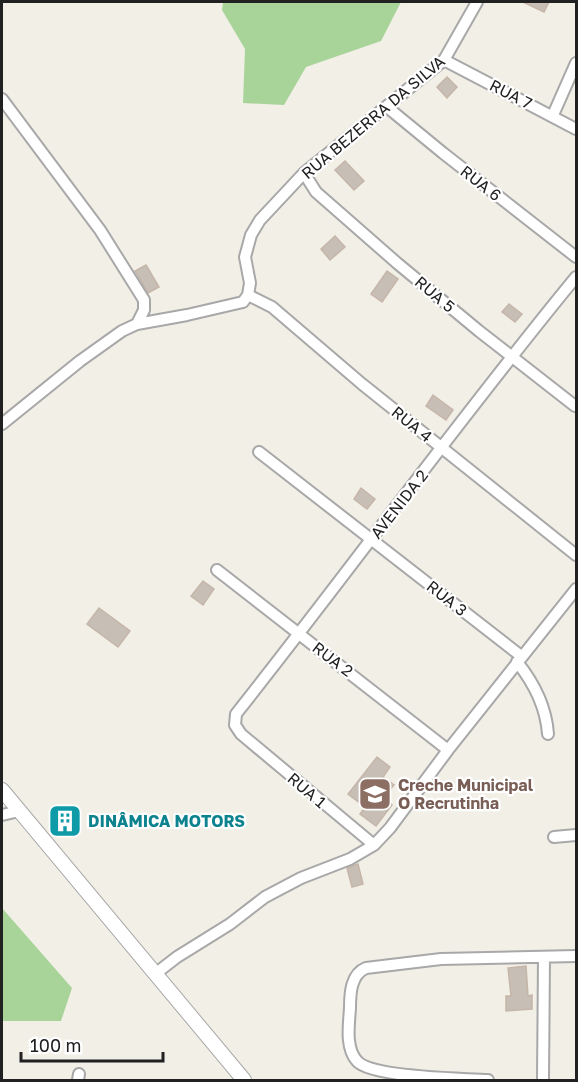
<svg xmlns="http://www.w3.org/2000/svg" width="578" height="1082" font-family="'Golos Text',sans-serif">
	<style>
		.forest { fill: #a8d499 }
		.building { fill: #c7beb6; stroke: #c5b6a8; stroke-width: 1.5 }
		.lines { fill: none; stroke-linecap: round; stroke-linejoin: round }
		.minor-casing { stroke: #a8a8a8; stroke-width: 14 }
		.tertiary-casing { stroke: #a8a8a8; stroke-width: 16 }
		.minor { stroke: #fff; stroke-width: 10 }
		.tertiary { stroke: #fff; stroke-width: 14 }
		.labels { text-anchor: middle; stroke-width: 4.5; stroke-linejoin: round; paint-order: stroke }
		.street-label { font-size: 16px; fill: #212121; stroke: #fff }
		.education-label { font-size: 16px; font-weight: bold; fill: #785e54; stroke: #fff; text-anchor: start }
		.culture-label { font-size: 16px; font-weight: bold; fill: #0d838f; stroke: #fff; text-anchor: start }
	</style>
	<rect width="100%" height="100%" fill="#f2efe7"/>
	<path class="forest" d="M223 2H401L381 41 306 67 284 105 243 103 245 49 222 10Z
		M2 908 72 988 61 1021H2Z"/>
	<path class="building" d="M523 2H549L544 12Z
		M447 77 457 87 447 98 437 87Z
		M345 161 364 181 354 190 335 170Z
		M335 236 345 247 330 260 321 249Z
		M146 265 159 287 148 293 135 271Z
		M387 271 398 279 382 302 371 294Z
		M509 304 522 314 515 322 502 312Z
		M433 395 453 410 446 420 426 406Z
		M361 488 375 499 367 509 354 499Z
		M203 581 214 589 203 605 191 596Z
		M99 608 130 631 118 647 87 624Z
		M377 757 390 767 383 777 394 785 383 798 392 805 376 826 360 814 365 807 348 794Z
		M64 810 76 823 64 832 54 819Z
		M358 864 363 884 352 887 347 868Z
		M526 966 528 996 532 995V1009L506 1011V996H511L508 968Z"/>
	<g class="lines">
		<g class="minor-casing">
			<path id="minor" d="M444 60 576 129
				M2 99 100 230 144 300V310L137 324
				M387 107 443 153 576 257
				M553 115 576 63
				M304 173 316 192 397 263 479 331 575 406
				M248 295 272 307 362 384 576 555
				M2 424 80 361 122 331 137 324 187 315 243 302 248 295 250 283 245 257 251 235 260 220 304 173 444 60 477 2
				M259 452 521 656
				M217 570 448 750
				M517 662C534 683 546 706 548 734
				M2 815 19 811
				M554 837 576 835
				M374 845 241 734 235 725 236 714C351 569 459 419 576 277
				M155 974 177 957 230 924 265 897 301 878 350 859 374 845 390 828 448 750 576 589
				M78 1080 79 1074
				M488 1080C463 1079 370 1077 357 1061 345 1048 349 1024 350 1008 350 993 351 974 366 968L441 959 576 956
				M543 1080 544 957"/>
		</g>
		<g class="tertiary-casing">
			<path id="tertiary" d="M2 790 244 1080"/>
		</g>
		<use href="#minor" class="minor"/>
		<use href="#tertiary" class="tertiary"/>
	</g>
	<defs>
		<g id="school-square" transform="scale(1.725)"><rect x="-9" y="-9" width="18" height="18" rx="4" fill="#8d6e63" stroke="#fff"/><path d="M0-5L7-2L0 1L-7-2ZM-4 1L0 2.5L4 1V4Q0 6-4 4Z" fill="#fff"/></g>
		<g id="building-square" transform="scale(1.725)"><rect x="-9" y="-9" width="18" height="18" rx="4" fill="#0f9aa8" stroke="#fff"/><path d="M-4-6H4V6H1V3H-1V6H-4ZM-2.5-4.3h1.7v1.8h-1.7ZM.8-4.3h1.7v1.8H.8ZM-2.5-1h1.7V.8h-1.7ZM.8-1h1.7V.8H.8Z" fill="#fff"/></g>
	</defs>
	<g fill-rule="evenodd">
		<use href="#school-square" x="375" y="794"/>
		<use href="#building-square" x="65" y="821"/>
	</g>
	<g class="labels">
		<g class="street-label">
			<text transform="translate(511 94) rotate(27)" y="6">RUA 7</text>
			<text transform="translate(373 117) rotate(-40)" y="6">RUA BEZERRA DA SILVA</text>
			<text transform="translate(481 183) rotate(38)" y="6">RUA 6</text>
			<text transform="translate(435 294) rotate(40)" y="6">RUA 5</text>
			<text transform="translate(412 424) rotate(39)" y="6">RUA 4</text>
			<text transform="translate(399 504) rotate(-52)" y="6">AVENIDA 2</text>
			<text transform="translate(447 598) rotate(38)" y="6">RUA 3</text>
			<text transform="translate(333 659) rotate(37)" y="6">RUA 2</text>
			<text transform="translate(307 790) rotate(40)" y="6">RUA 1</text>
		</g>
		<g class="education-label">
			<text x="398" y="791">Creche Municipal<tspan x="398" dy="18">O Recrutinha</tspan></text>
		</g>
		<g class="culture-label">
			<text x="88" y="827">DINÂMICA MOTORS</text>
		</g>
	</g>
	<rect width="578" height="1082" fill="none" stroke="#212121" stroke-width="6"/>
	<path d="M21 1052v9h142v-9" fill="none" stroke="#212121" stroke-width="3"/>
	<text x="30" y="1052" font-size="18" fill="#212121" stroke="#ffffff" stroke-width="4.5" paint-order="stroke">100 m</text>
</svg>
